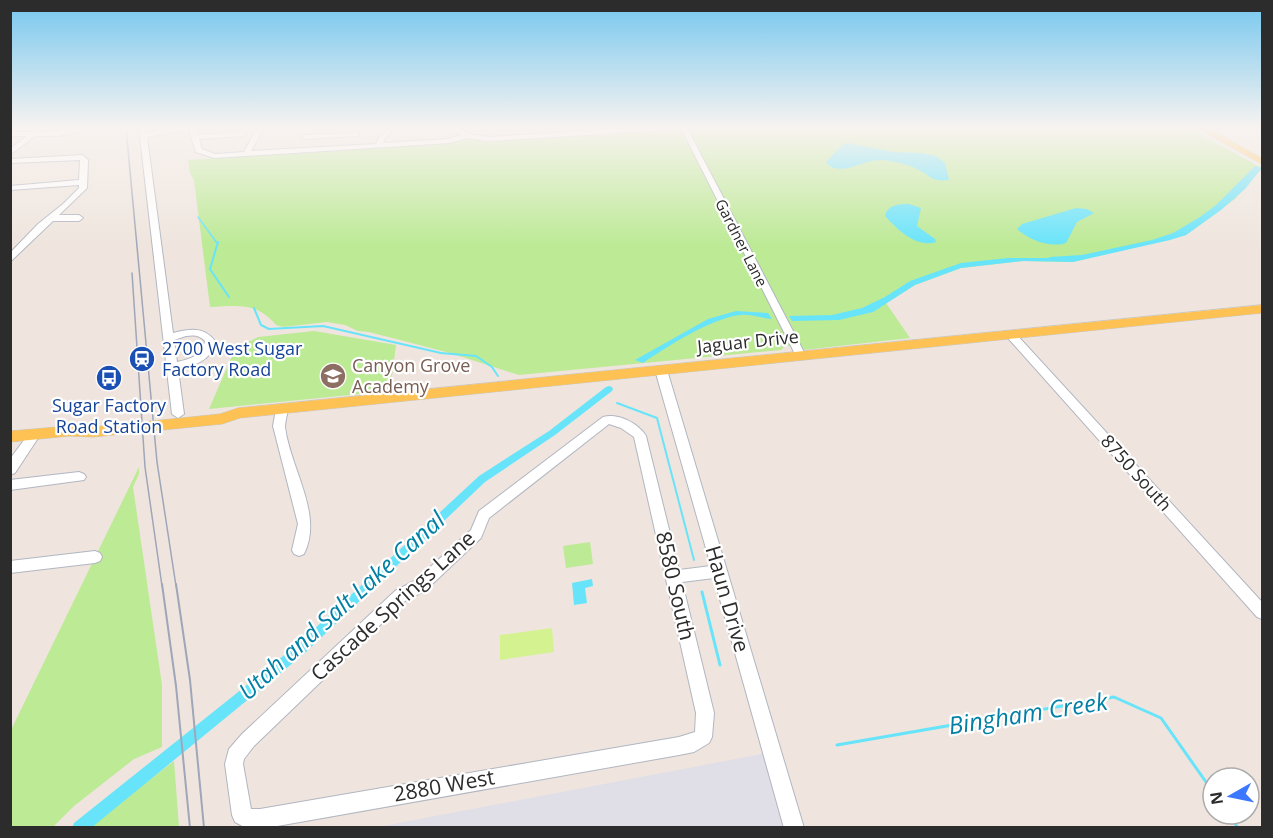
<svg xmlns="http://www.w3.org/2000/svg" width="1273" height="838" font-family="'Open Sans',sans-serif">
	<style>
		.industrial { fill: #e0dee7 }
		.green { fill: #bcea95 }
		.pitch { fill: #d4f290 }
		.water { fill: #68e4fa }
		.lines { fill: none; stroke-linecap: round; stroke-linejoin: round }
		.stream-far2 { stroke: #68e4fa; stroke-width: 1.5 }
		.stream-far1 { stroke: #68e4fa; stroke-width: 2 }
		.stream { stroke: #68e4fa; stroke-width: 3 }
		.canal { fill: #68e4fa; fill-rule: evenodd }
		.minor-casing { stroke: #b1b6c1; stroke-width: 2 }
		.major-casing { stroke: #c8c8c8; stroke-width: 1 }
		.minor { fill: #fff; fill-rule: evenodd }
		.major { fill: #fec254; fill-rule: evenodd }
		.tram-far1 { stroke: #9fa6b8; stroke-width: 1.5 }
		.tram { stroke: #9fa6b8; stroke-width: 2 }
		.labels { text-anchor: middle; stroke-width: 4.5; stroke-linejoin: round; paint-order: stroke }
		.far-street-label { font-size: 15px; fill: #2c2c2c; stroke: #fff }
		.street-label { font-size: 18px; fill: #2c2c2c; stroke: #fff }
		.transit-label { font-size: 18px; fill: #164399; stroke: #fff; text-anchor: start }
		.education-label { font-size: 18px; fill: #785e54; stroke: #fff; text-anchor: start }
		.near-street-label { font-size: 21px; fill: #2c2c2c; stroke: #fff }
		.near-water-label { font-size: 24px; font-style: italic; fill: #027fa4; stroke: #fff }
	</style>
	<rect width="100%" height="100%" fill="#efe5de"/>
	<path class="industrial" d="M767 753 788 828H372Z"/>
	<path class="green" d="M685 128H1189L1262 168 1235 199 1186 235 1073 262 1023 261 961 268 915 285 886 303 910 338 803 350 801 345 785 346 781 350 519 375 450 353 369 332 358 331 345 325 327 322 283 327 276 325C256 302 240 306 210 307L194 180 190 173 188 160 447 143 466 138 495 140Z
		M314 331 396 345 390 391 209 409 235 349 258 337Z
		M139 467V474L133 487 162 685V747L134 759 74 806 53 827H11L10 732Z
		M590 542 593 564 566 568 563 546Z
		M174 761 179 827H89Z"/>
	<path class="pitch" d="M552 628 554 652 500 660V635Z"/>
	<path class="water" d="M849 143 893 152 921 153 936 156 945 163 949 180C931 182 931 176 919 170 908 164 893 161 882 160 863 159 843 177 827 164L826 162 843 144Z
		M1255 166 1262 168 1245 189 1221 210 1186 235 1170 240 1073 262 1023 261 961 268 915 285 873 312 839 320 792 321 789 316 832 315 862 308 885 297 910 281 961 263 1008 258H1068L1152 240 1173 233 1200 217 1216 205Z
		M909 204 921 208 917 226 935 239 936 242C916 248 898 230 885 216 887 205 899 204 909 204Z
		M1076 208 1087 209 1094 213 1077 222 1066 243C1050 248 1029 240 1017 229L1022 224Z
		M736 311 768 313 772 319C762 318 750 314 740 315 712 318 666 347 643 363L635 360 708 319Z
		M592 579 593 586 585 588 587 603 574 605 572 583Z"/>
	<g class="lines">
		<path class="stream-far2" d="M198 217 217 243"/>
		<path class="stream-far1" d="M218 242 210 269 229 297
			M254 308 261 325 269 329 323 326 441 353 476 356 492 367 498 376
			M617 403 657 418 694 560"/>
		<path class="stream" d="M702 592 720 665
			M837 745 1114 697 1161 718 1213 792
			M1229 814 1238 828"/>
		<path class="canal" d="M1081 255 1084 257 1083 258 1050 261 1047 259 1050 257Z
			M609 386 612 387 613 389 612 391 555 435 485 482 305 653 91 828H72L74 823 297 645 479 476 549 431 606 387Z"/>
		<g class="minor-casing">
			<path id="minor" d="M139 128H145L146 133 175 128H195L198 135 244 132 247 134 244 136 199 139 202 149 215 154 244 152 257 128H264L251 151 376 144 380 136 388 130 391 132 385 138 383 143 449 139 461 135 450 128H458L469 134 489 137 632 128H672L669 130 489 141 467 138 449 143 214 158 196 152 189 130 147 137 173 333C189 329 204 326 215 341 212 361 195 365 178 369L184 414 178 418 172 414ZM186 336C194 335 199 335 205 341 202 356 190 359 177 362L174 340Z
				M681 128H687L806 356 805 358 801 359 796 356Z
				M37 129 40 132 81 129 84 131 59 136H35L10 155V149L27 136H10V132H32Z
				M359 133V135L357 136 305 139 302 137 305 135Z
				M83 155 88 160 87 188 59 215H79L83 218 79 221H53L10 262V253L38 224 63 204 79 188V185L10 190V186L79 180 80 160 10 163V159Z
				M1011 332 1015 333 1262 602V619L1257 617 1007 337 1006 335 1007 333Z
				M661 366 667 370 804 828H784L714 578 682 582 714 713 712 737 709 743 694 752 679 755 266 828H246L235 822 232 815 225 764 229 749 242 734 395 591 416 580 471 530 479 511 603 417C618 413 638 423 646 436L679 570 711 566 655 370ZM609 424 621 428 634 437 696 713 695 732 679 737 260 809H251L243 764 244 759 254 746 405 601 426 590 481 538 489 518Z
				M282 405 288 409C287 415 285 422 285 427 290 468 324 515 304 554L299 556 294 554 292 550 298 524 273 426 276 409Z
				M34 431 40 435 15 473 10 475V459L30 432Z
				M79 472 84 474 86 477 84 480 10 490V480Z
				M95 551 100 553 102 557 100 561 95 563 10 573V561Z"/>
		</g>
		<g class="major-casing">
			<path id="major" d="M1197 128H1208L1262 158V164Z
				M1262 305V313L240 418 222 424 93 437 69 436 10 442V431L69 426 93 427 220 414 238 408Z"/>
		</g>
		<use href="#minor" class="minor"/>
		<use href="#major" class="major"/>
		<path class="tram-far1" d="M126 128 157 462 176 586
			M132 273 145 467 162 586"/>
		<path class="tram" d="M162 584 176 686 190 828
			M176 584 190 680 204 828"/>
	</g>
	<linearGradient id="sky" x2="0" y2="1"><stop stop-color="#75c7ef"/><stop offset="0.52" stop-color="#f8f3f0"/><stop offset="1" stop-color="#f8f3f0" stop-opacity="0"/></linearGradient>
	<rect width="1273" height="246" fill="url(#sky)"/>
	<defs>
		<g id="station-disc" transform="scale(1.35)"><circle r="9.5" fill="#1a4fb4" stroke="#fff"/><path d="M-3-6H3Q5-6 5-4V2Q5 4 3 4L4.5 6H3L1.5 4h-3L-3 6H-4.5L-3 4Q-5 4-5 2V-4Q-5-6-3-6ZM-3.5-4v3h7v-3ZM-3.5 1v1.5H-2V1ZM2 1v1.5H3.5V1Z" fill="#fff"/></g>
		<g id="school-disc" transform="scale(1.35)"><circle r="9.5" fill="#8d6e63" stroke="#fff"/><path d="M0-5L7-2L0 1L-7-2ZM-4 1L0 2.5L4 1V4Q0 6-4 4Z" fill="#fff"/></g>
		<g id="bus-disc" transform="scale(1.35)"><circle r="9.5" fill="#1a4fb4" stroke="#fff"/><path d="M-5-6H5V4H4V6H2V4H-2V6H-4V4H-5ZM-3.5-4V0h7V-4ZM-3.5 1.2v1.5H-2V1.2ZM2 1.2v1.5H3.5V1.2Z" fill="#fff"/></g>
	</defs>
	<g fill-rule="evenodd">
		<use href="#station-disc" x="142" y="359"/>
		<use href="#school-disc" x="333" y="376"/>
		<use href="#bus-disc" x="109" y="378"/>
	</g>
	<g class="labels">
		<g class="far-street-label">
			<text transform="translate(741 243) rotate(63)" y="5">Gardner Lane</text>
		</g>
		<g class="street-label">
			<text transform="translate(748 342) rotate(-6)" y="6">Jaguar Drive</text>
			<text transform="translate(1136 473) rotate(48)" y="6">8750 South</text>
		</g>
		<g class="transit-label">
			<text x="162" y="355">2700 West Sugar<tspan x="162" dy="21">Factory Road</tspan></text>
			<text x="109" y="412" text-anchor="middle">Sugar Factory<tspan x="109" dy="21">Road Station</tspan></text>
		</g>
		<g class="education-label">
			<text x="352" y="372">Canyon Grove<tspan x="352" dy="21">Academy</tspan></text>
		</g>
		<g class="near-street-label">
			<text transform="translate(675 586) rotate(77)" y="7">8580 South</text>
			<text transform="translate(727 599) rotate(74)" y="7">Haun Drive</text>
			<text transform="translate(393 606) rotate(-42)" y="7">Cascade Springs Lane</text>
			<text transform="translate(444 786) rotate(-10)" y="7">2880 West</text>
		</g>
		<g class="near-water-label">
			<text transform="translate(342 606) rotate(-42)" y="8">Utah and Salt Lake Canal</text>
			<text transform="translate(1028 714) rotate(-9)" y="8">Bingham Creek</text>
		</g>
	</g>
	<rect width="1273" height="838" fill="none" stroke="#2c2c2c" stroke-width="24"/>
	<g transform="translate(1231 796) rotate(261)"><circle r="28" fill="#ffffff" stroke="#ababab" stroke-width="1.5"/>
	<path d="M0-4.5L10 22L0 15L-10 22Z" fill="#3b77ff"/>
	<text y="-9" font-size="16" font-weight="bold" text-anchor="middle" fill="#2c2c2c">N</text>
	</g>
</svg>
